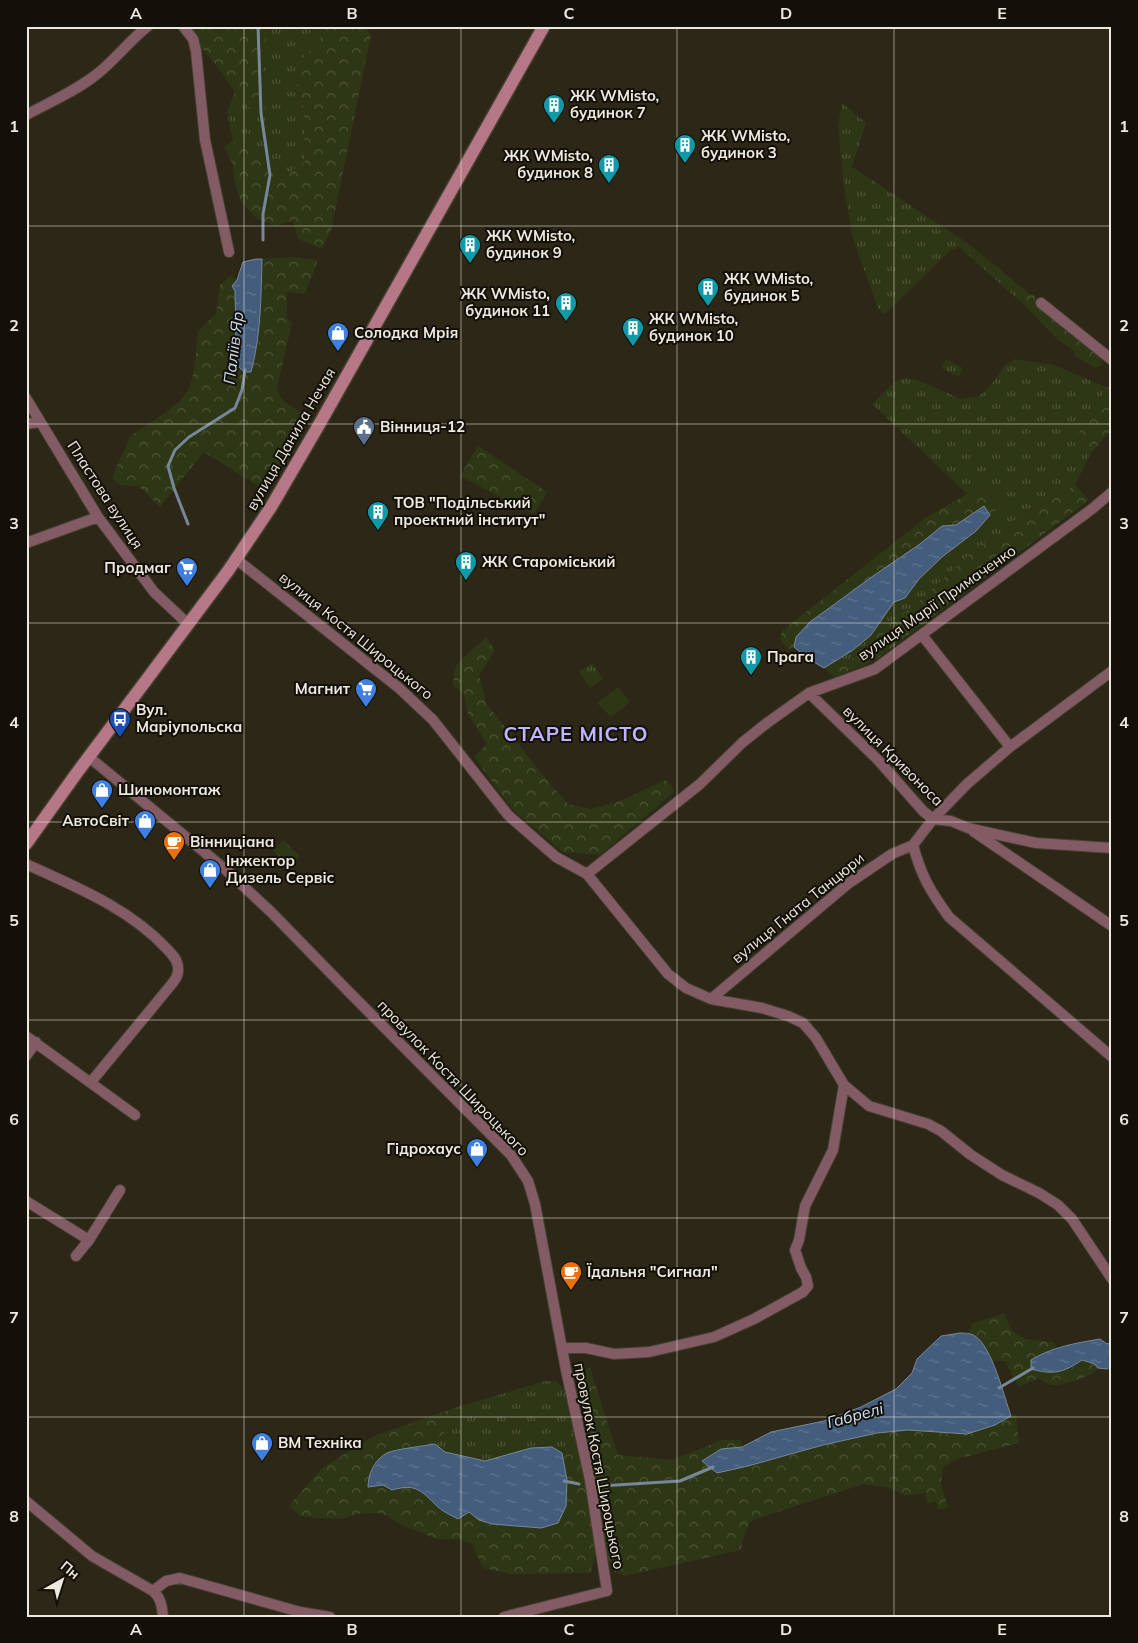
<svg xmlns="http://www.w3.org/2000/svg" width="1138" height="1643" font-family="Mulish,sans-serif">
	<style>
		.grass { fill: url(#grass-tufts) }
		.forest { fill: url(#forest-crowns) }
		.garden { fill: #2e3715 }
		.water { fill: url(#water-ripples); stroke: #778799 }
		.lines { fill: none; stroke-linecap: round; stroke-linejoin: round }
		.stream { stroke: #778799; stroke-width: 3 }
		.street-casing { stroke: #474232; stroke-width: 12 }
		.secondary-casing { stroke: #474232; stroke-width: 15 }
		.street { stroke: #835b64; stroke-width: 10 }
		.secondary { stroke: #b67786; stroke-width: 12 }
		.grid { fill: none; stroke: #ede9de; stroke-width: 1; stroke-opacity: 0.55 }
		.labels { text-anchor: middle; stroke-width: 4; stroke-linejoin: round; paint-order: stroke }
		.poi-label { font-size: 15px; font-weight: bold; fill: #ede9de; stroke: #121009; text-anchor: start }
		.street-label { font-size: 15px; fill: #ede9de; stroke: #121009 }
		.water-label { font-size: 16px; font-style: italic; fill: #cfe0f6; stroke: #121009 }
		.district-label { font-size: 20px; font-weight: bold; letter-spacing: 1px; fill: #c0b5fd; stroke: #121009 }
		.neatline { fill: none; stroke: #ede9de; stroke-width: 2 }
		.grid-label { font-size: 16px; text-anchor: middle; font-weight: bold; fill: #ede9de }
	</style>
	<defs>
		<pattern id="grass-tufts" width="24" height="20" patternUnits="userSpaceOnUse" patternTransform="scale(1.25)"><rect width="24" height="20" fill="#2e3715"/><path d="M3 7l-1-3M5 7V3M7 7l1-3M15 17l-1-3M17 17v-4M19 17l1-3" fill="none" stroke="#4d5437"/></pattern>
		<pattern id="forest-crowns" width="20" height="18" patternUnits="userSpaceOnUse" patternTransform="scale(1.25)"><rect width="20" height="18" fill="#2e3715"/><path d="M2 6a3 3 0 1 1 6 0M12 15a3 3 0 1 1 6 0" fill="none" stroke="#4d5437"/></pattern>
		<pattern id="water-ripples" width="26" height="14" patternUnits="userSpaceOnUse" patternTransform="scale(1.25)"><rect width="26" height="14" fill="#455d7c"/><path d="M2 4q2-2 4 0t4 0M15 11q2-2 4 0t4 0" fill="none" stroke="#60748e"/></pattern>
	</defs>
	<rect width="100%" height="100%" fill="#2c2716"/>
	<path class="grass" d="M267 26H314L321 39 300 61 297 87 303 101 305 162 284 176 276 178 254 148 233 141 227 113 235 92 256 115 266 113 263 68Z
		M842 103 866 123 852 167 969 244 1030 294 1022 303 959 247 950 251 885 314 878 308 853 239 844 186 838 126Z
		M945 359 963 368 959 377 941 368Z
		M1015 359 1054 365 1106 387 1099 401 1084 419 1078 435 1091 453 1075 485 1040 507 1020 514 1003 534 976 548 914 606 891 622 882 618 894 602 905 598 919 579 942 557 976 531 990 515 1005 504 984 491 967 494 872 404 894 382 904 378 918 380 961 399 979 396 991 385 1006 364Z
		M871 635 875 642 864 654 846 661 839 659 853 650Z
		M592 663 603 679 590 688 579 672Z
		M283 840 300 856 290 867 273 851Z
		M545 1381H556L564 1389 574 1432 571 1433 562 1453 552 1447 531 1448 485 1461 445 1452 435 1444 451 1424 454 1408Z"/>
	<path class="forest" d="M183 26H267L263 68 266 113 256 115 235 92 216 65Z
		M314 26H365L371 35 331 231 322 249 298 239 293 221 276 226 257 219 241 202 234 180 233 165 224 147 233 141 254 147 276 178 284 176 305 162 303 101 297 87 300 61 321 39Z
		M293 257 318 260 305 294 287 292V318L292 323 277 388C278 402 300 411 311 418L266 491 204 452 160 507 138 486 119 485 112 478C117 464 125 452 129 437 145 426 176 408 187 392 194 383 197 344 198 331L216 314 220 285 231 275 237 280 235 291 236 330 232 360 250 372C261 335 261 297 262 259Z
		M1030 294 1035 295V304L1099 353 1103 364 1096 368 1074 355V351L1057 339 1022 303Z
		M1106 387H1112V429L1091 453 1078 435 1084 419 1099 401Z
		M478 446 547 492 534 515 460 476Z
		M1075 485 1089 500 874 661 834 677 824 668 839 659 846 661 864 654 875 642 871 635 882 618 891 622 914 606 976 548 1003 534 1020 514 1040 507Z
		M984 491 1005 504 990 515 984 506 956 525 942 526 920 544 873 576 810 622 796 637 794 647 788 650 780 639 782 631 924 519 967 494Z
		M486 637 495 650 479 675 486 703 550 784 568 804 591 809 620 801 665 780 672 786 674 792 600 855 563 852 513 810 474 757 487 744 468 714 464 694 453 685C454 679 454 670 457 665 462 658 479 644 486 637Z
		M1004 1313 1012 1331 1026 1339 1054 1342 1056 1348 1046 1351 1070 1369 1082 1360 1095 1364 1098 1368C1093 1377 1064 1385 1053 1385 1049 1385 1043 1381 1039 1378L1018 1387 1005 1361H992L990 1356 973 1335 968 1334 973 1323Z
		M590 1368 618 1455 672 1460 722 1440H741L742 1447 721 1449 702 1461 717 1473 748 1466 823 1445 877 1433 908 1430 967 1434 1016 1414 1019 1443 957 1459 943 1467 941 1484 948 1508 938 1509 936 1501 927 1503 925 1493 905 1496 890 1488 864 1484 750 1521 744 1536 741 1550 625 1576 614 1572 611 1562 596 1554 590 1573 510 1574 483 1568 472 1544 459 1539H436L400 1524 381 1513 358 1514 341 1519 317 1518 300 1516 289 1506 322 1468 374 1436 454 1408 451 1424 435 1444C424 1446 396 1449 387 1453 375 1459 368 1474 368 1486L383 1485 392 1490C416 1483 421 1491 437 1506 443 1512 451 1515 458 1519L469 1512 479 1520 558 1523 566 1506 567 1480 562 1453 571 1433 587 1428 575 1372Z"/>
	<path class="garden" d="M618 687 630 702 611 717 597 703Z"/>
	<path class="water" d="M256 259H262C261 297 261 335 251 372H244L232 360 236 330 235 291 232 286 237 280 243 262Z
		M984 506 990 515 976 531 942 557 919 579 905 598 894 602 871 635 853 650 824 668 807 658 794 647 796 637 810 622 873 576 920 544 942 526 956 525Z
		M960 1333C964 1333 970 1333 975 1336 992 1347 1004 1396 1011 1416L995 1425 967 1434 908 1430 877 1433 823 1445 748 1466 717 1473 702 1461 721 1449 742 1447 771 1432 824 1421 861 1407 896 1389 912 1373 917 1359 941 1336Z
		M1100 1339 1107 1344 1112 1342V1366L1107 1369 1098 1368 1095 1364 1082 1360C1063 1373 1053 1375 1031 1369V1360C1052 1347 1076 1343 1100 1339Z
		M435 1444 445 1452 485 1461 531 1448 552 1447 562 1453 567 1480 566 1506 558 1523 541 1528 492 1524 479 1520 469 1512 458 1519C451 1515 443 1512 437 1506 421 1491 417 1483 392 1490L383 1485 368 1487C368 1474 375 1459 387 1453 396 1449 424 1446 435 1444Z"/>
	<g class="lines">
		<path class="stream" d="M258 26 261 113 270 175 263 214V240
			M188 524 174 488 168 466 175 450 189 437 235 408 242 390 245 370
			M999 1388 1033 1368
			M564 1481 579 1484
			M600 1486 680 1481 713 1467"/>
		<g class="street-casing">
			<path id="street" d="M183 26 193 39 196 51 205 140 229 252
				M26 115C50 102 76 91 97 74 115 60 129 41 148 26
				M1041 303 1112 360
				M26 398 98 517 154 592 188 624
				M26 424 40 422
				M26 543 98 517
				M236 559 399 688 433 720 508 815 556 857 587 874 668 974 686 988 711 999 762 1008 788 1016 803 1023 816 1038 844 1085 869 1106 928 1124 941 1131 971 1155 1002 1175 1039 1193 1058 1205 1072 1219 1112 1279
				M922 635 1010 747
				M809 693 878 760 923 811 933 819 951 821 968 828 1036 843 1112 848
				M89 757 226 870 271 912 350 993 511 1155 528 1181 535 1204 566 1370 590 1480 607 1591 504 1617
				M973 831 1112 926
				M913 845C921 876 931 892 949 917L1112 1057
				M26 864C76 887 129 908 167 949 172 954 178 960 178 968 179 975 175 980 171 985L91 1082
				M587 874 700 784 743 742 767 723 809 693 875 669 1092 509 1112 492
				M711 999 849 883 892 854 913 845 933 819 967 784 1010 747 1112 671
				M26 1036 135 1115
				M26 1056 36 1042
				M26 1201 89 1240 120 1190
				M76 1256 89 1240
				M562 1348H586L614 1354 649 1352 714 1337 754 1319 803 1292 808 1286 806 1277 801 1268 795 1250 799 1240 805 1206 833 1150 844 1085
				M26 1501 92 1556 153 1591C161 1598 162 1606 163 1617
				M153 1591 166 1581 180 1578 300 1612 330 1617"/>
		</g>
		<g class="secondary-casing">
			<path id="secondary" d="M26 844 76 774 228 571 271 507 320 423 544 26"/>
		</g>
		<use href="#street" class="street"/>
		<use href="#secondary" class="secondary"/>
	</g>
	<path class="grid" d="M244 26V1617M461 26V1617M677 26V1617M894 26V1617M26 226H1112M26 424H1112M26 623H1112M26 822H1112M26 1020H1112M26 1218H1112M26 1417H1112"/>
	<defs>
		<g id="building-pin" transform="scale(1.125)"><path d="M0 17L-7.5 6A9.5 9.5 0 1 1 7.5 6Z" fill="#0f9aa8" stroke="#121009"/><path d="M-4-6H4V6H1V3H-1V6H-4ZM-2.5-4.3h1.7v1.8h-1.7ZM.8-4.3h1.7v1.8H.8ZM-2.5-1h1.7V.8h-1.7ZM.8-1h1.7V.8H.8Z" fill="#fff"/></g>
		<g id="shop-pin" transform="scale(1.125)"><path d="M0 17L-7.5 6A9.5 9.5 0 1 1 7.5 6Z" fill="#3f7fe0" stroke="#121009"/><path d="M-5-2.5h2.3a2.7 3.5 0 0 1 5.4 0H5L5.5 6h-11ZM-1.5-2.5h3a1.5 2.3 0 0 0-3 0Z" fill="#fff"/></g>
		<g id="civic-pin" transform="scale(1.125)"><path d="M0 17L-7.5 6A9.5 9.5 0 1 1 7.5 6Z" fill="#5c6f8a" stroke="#121009"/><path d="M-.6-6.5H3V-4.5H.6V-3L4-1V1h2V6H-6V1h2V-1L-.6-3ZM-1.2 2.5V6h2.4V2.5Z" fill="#fff"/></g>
		<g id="supermarket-pin" transform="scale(1.125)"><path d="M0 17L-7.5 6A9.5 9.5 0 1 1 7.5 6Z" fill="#3f7fe0" stroke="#121009"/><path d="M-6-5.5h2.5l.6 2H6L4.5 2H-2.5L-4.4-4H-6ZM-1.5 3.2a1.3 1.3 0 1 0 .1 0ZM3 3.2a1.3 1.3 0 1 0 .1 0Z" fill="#fff"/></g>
		<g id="bus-pin" transform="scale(1.125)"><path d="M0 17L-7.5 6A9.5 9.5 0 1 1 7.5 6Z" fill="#1a4fb4" stroke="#121009"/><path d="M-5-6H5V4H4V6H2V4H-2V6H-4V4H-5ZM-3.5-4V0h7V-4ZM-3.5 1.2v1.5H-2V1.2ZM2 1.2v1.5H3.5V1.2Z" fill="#fff"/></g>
		<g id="cafe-pin" transform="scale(1.125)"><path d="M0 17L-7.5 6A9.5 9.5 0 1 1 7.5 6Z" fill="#e8710a" stroke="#121009"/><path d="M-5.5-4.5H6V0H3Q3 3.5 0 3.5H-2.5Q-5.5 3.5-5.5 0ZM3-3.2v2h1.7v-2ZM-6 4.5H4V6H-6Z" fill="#fff"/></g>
	</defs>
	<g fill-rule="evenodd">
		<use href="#building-pin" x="554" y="105"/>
		<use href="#building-pin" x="685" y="145"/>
		<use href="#building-pin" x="609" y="165"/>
		<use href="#building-pin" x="470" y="245"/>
		<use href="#building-pin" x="708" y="288"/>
		<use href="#building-pin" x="566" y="303"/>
		<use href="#building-pin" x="633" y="328"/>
		<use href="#shop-pin" x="338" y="333"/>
		<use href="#civic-pin" x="364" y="427"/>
		<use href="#building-pin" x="378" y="512"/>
		<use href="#building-pin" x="466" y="562"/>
		<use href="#supermarket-pin" x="187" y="568"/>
		<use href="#building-pin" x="751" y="657"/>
		<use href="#supermarket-pin" x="366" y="689"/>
		<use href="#bus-pin" x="120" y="719"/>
		<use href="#shop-pin" x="102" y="790"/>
		<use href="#shop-pin" x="145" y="821"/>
		<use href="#cafe-pin" x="174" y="842"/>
		<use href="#shop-pin" x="210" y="870"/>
		<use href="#shop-pin" x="477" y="1149"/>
		<use href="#cafe-pin" x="571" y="1272"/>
		<use href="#shop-pin" x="262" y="1443"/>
	</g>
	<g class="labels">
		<g class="poi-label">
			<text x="570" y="101">ЖК WMisto,<tspan x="570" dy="17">будинок 7</tspan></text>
			<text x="701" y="141">ЖК WMisto,<tspan x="701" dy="17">будинок 3</tspan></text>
			<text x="593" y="161" text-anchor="end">ЖК WMisto,<tspan x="593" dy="17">будинок 8</tspan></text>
			<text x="486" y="241">ЖК WMisto,<tspan x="486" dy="17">будинок 9</tspan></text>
			<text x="724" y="284">ЖК WMisto,<tspan x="724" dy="17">будинок 5</tspan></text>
			<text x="550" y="299" text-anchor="end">ЖК WMisto,<tspan x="550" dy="17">будинок 11</tspan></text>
			<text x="649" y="324">ЖК WMisto,<tspan x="649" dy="17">будинок 10</tspan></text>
			<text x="354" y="338">Солодка Мрія</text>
			<text x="380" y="432">Вінниця-12</text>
			<text x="394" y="508">ТОВ "Подільський<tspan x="394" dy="17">проектний інститут"</tspan></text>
			<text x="482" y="567">ЖК Староміський</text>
			<text x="171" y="573" text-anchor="end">Продмаг</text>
			<text x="767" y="662">Прага</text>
			<text x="350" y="694" text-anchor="end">Магнит</text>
			<text x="136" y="715">Вул.<tspan x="136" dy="17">Маріупольска</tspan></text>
			<text x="118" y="795">Шиномонтаж</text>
			<text x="129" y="826" text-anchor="end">АвтоСвіт</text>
			<text x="190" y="847">Вінниціана</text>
			<text x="226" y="866">Інжектор<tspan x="226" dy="17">Дизель Сервіс</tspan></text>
			<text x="461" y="1154" text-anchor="end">Гідрохаус</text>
			<text x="587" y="1277">Їдальня "Сигнал"</text>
			<text x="278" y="1448">ВМ Техніка</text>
		</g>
		<g class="street-label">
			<text transform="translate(291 439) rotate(-60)" y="5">вулиця Данила Нечая</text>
			<text transform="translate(105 495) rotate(57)" y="5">Пластова вулиця</text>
			<text transform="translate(937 603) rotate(-35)" y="5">вулиця Марії Примаченко</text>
			<text transform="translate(356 636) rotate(39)" y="5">вулиця Костя Широцького</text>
			<text transform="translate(893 756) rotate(45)" y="5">вулиця Кривоноса</text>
			<text transform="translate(798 908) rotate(-39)" y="5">вулиця Гната Танцюри</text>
			<text transform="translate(453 1078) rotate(46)" y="5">провулок Костя Широцького</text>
			<text transform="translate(599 1466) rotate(79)" y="5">провулок Костя Широцького</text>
		</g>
		<g class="water-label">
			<text transform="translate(233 348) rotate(-83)" y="6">Паліїв Яр</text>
			<text transform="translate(855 1415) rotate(-15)" y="6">Габрелі</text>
		</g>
		<g class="district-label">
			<text x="576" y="741">СТАРЕ МІСТО</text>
		</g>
	</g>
	<rect width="1138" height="1643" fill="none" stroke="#121009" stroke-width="55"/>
	<g transform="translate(62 1580) rotate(39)" stroke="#121009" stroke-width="4" paint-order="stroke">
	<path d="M0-4L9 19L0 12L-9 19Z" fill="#ede9de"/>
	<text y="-8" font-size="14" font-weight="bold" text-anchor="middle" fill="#ede9de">Пн</text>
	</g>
	<rect x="28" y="28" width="1082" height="1588" class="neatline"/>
	<g class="grid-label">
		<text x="136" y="19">A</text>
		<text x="352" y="19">B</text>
		<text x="569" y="19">C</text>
		<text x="786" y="19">D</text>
		<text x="1002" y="19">E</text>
		<text x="14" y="132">1</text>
		<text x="1124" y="132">1</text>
		<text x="14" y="331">2</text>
		<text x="1124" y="331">2</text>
		<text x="14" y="529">3</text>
		<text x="1124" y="529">3</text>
		<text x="14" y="728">4</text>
		<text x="1124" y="728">4</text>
		<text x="14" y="926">5</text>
		<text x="1124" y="926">5</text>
		<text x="14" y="1125">6</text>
		<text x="1124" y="1125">6</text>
		<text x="14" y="1323">7</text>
		<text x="1124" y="1323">7</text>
		<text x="14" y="1522">8</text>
		<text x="1124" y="1522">8</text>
		<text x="136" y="1635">A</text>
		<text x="352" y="1635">B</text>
		<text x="569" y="1635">C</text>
		<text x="786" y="1635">D</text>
		<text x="1002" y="1635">E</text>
	</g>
</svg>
